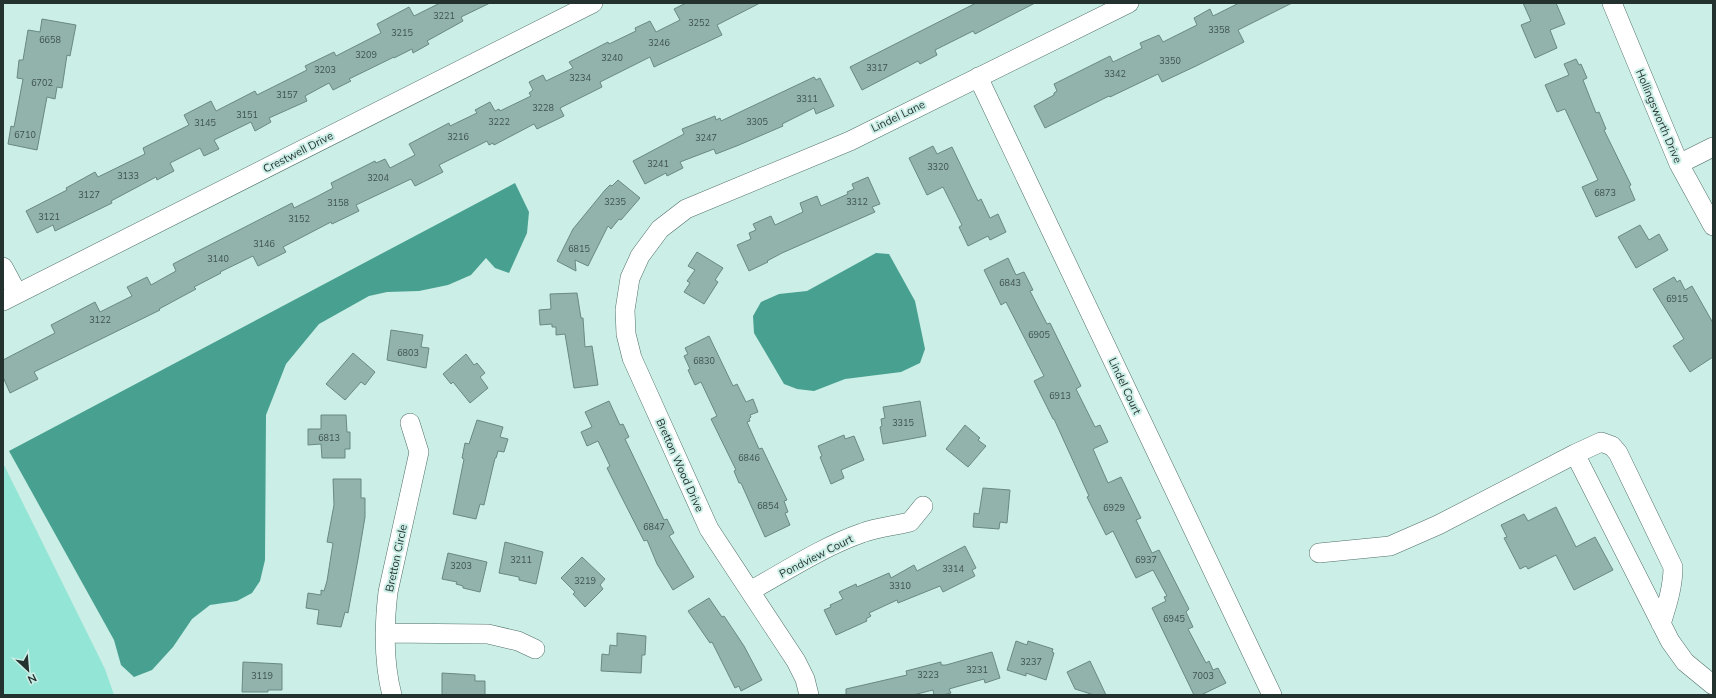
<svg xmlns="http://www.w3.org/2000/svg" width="1716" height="698" font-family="Mulish,sans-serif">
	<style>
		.green { fill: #93e5d5 }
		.water { fill: #47a090 }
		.building { fill: #91b3ab; stroke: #698982 }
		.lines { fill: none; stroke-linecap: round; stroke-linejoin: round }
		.minor-casing { stroke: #507069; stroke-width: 20 }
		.minor { stroke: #fff; stroke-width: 19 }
		.labels { text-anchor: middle; stroke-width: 4; stroke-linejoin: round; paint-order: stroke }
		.number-label { font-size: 9px; fill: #3f524e }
		.street-label { font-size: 11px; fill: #24322f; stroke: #cbeee6 }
	</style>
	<rect width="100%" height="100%" fill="#cbeee6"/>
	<path class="green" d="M3 463 105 669 114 695H3Z"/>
	<path class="water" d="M515 183 529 212 527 233 509 273 495 268 486 258 471 275 448 285 419 291 387 292 369 296 319 324 286 364 266 415 265 560 260 581 252 593 237 601 210 605 192 619 173 647 152 670 134 677 121 665 114 640 9 451Z
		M876 253 889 254 915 301 925 349 920 363 901 372 845 379 814 391 797 389 784 384 754 333 753 316 761 302 779 294 807 291Z"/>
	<path class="building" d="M440 3H490L461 17 463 21 427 41 429 44 413 53 412 49 394 58V57L349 79 351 81 333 90 329 83 305 96 307 101 269 118 271 122 255 131 251 122 214 140 219 149 204 156 200 148 170 163 174 171 157 180 156 177 111 201 112 203 55 231 53 225 37 233 26 211 67 190 66 188 95 172 98 177 145 154 143 148 189 125 184 115 211 101 216 111 255 91 257 95 307 70 305 66 334 52 336 56 381 33 377 24 409 7 414 16Z
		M686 3H760L717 25 722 35 654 67 650 57 600 82 602 87 560 108 564 116 537 129 534 124 494 145 493 143 489 145 487 141 439 165 443 172 415 186 411 179 356 205 359 211 332 224 331 222 283 247 286 252 258 266 253 256 220 272 221 273 194 287 196 289 159 309 160 310 34 372 38 379 10 393 3 377V360L55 333 51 325 95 302 100 312 132 296 127 287 147 277 151 285 176 271 173 264 198 251 292 203 294 208 318 196 333 188 331 183 375 161 376 163 385 159 390 168 415 155 409 144 449 123 450 126 477 113 475 110 490 102 495 111 499 109 500 111 531 96 529 93 533 90 529 82 543 75 546 81 573 68 569 62 608 42 609 44 636 31 635 28 650 21 656 32 680 20 674 9Z
		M976 3H1035L975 34 973 31 935 50 937 55 920 64 918 61 862 90 850 67Z
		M1239 3H1292L1238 30 1244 42 1196 66 1162 82 1158 74 1110 97 1109 96 1045 128 1034 106 1054 95V93L1057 91 1054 84 1110 56 1113 62 1142 48 1140 43 1159 35 1163 42 1197 25 1194 18 1210 9 1213 16Z
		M1523 3H1556L1565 24 1550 30 1557 48 1535 58 1521 25 1531 21Z
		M42 19 76 25 70 56 67 55 62 88 57 87 55 99 47 97 37 150 8 144 11 126 14 127 23 79 17 78 19 60H23L28 30 40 32Z
		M1576 59 1579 65 1581 64 1587 78 1583 80 1596 113 1599 112 1606 129 1604 130 1631 185 1629 186 1635 200 1596 217 1582 187 1598 180 1565 109 1557 112 1545 85 1569 75 1564 64Z
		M814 77 816 80 820 78 834 106 816 114 814 108 782 124 783 126 739 145 716 154 714 149 680 162 683 168 667 176 666 173 645 184 633 161 684 134 682 129 715 116 716 120 720 118 721 121Z
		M933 146 937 154 952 147 978 201 981 199 990 218 998 214 1006 232 990 240 988 236 968 246 959 227 962 225 943 187 927 195 909 158Z
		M868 177 880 204 872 207 875 212 782 253 767 261 768 262 749 271 737 245 751 239 749 233 756 230 753 224 771 216 775 225 803 212 800 203 817 196 821 206 848 194 847 192 854 189 852 184Z
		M618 180 640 198 621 220 619 219 611 229 608 226 588 266 575 260 576 271 557 261 573 229 605 190 610 185 612 186Z
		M1640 225 1649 240 1659 234 1668 250 1636 268 1618 237Z
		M697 252 723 268 715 280 718 282 704 304 684 292 690 283 687 281 695 270 688 266Z
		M1008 258 1016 275 1024 272 1033 290 1030 291 1047 324 1050 323 1081 386 1076 389 1095 427 1100 425 1108 442 1093 449 1108 483 1121 477 1141 518 1136 520 1152 553 1159 550 1189 609 1186 612 1193 627 1188 629 1206 663 1209 661 1213 670 1218 668 1226 683 1201 695H1194L1152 608 1166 601 1164 597 1167 596 1153 570 1136 578 1113 531 1106 535 1087 497 1089 496 1054 419H1053L1034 381 1044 376 1006 302 1001 305 984 270Z
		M1674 277 1677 282 1680 280 1685 290 1692 286 1713 323V357L1690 372 1673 346 1684 339 1653 289Z
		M577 293 581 318H583L585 347 592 346 598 385 574 388 565 334 556 335V327H552V324L540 325 539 310 551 309 550 294Z
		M391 330 423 335 421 347 429 348 426 368 387 360Z
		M709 336 733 386 737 384 746 402 753 399 758 412 750 415 751 417 749 419 750 421 747 422 759 449 762 448 787 500 784 501 788 512 785 513 790 525 765 537 741 483H739L734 471 736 470 711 419 717 416 701 382 695 385 688 370 690 369 684 356 688 354 685 348Z
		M353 353 375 372 365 385 361 382 345 400 326 384Z
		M466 354 474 365 477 363 485 373 480 377 488 388 470 403 453 382 451 384 443 374Z
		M609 401 620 425 623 424 629 437 625 439 664 520 667 519 674 533 669 536 694 577 673 590 657 564 647 540 644 541 619 492 607 468 610 466 598 441 587 446 581 432 592 427 585 412Z
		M920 401 926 436 883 444 880 427 882 426 881 419 885 418 883 407Z
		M321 415H346L347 432H350V449H345V458H322L321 444 308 445V429H321Z
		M477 420 503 427 500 437 508 439 504 452 498 451 496 458H495L484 505 480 504 476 519 453 514 464 459 462 458 465 443 469 444Z
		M965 425 980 438 978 440 986 446 968 467 946 449Z
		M844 435 845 439 854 436 864 460 841 470 844 478 831 484 820 457 822 456 818 446Z
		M333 479H361V498H365V517L358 559 348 613 345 612 341 627 317 624 319 610 306 608 308 593 321 595V590L324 591 327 581 333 543 327 542 334 505Z
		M983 488 1010 490 1007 523 1000 522 999 529 973 527 974 513 979 514Z
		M1556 507 1576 547 1595 537 1613 570 1574 590 1556 555 1528 569 1526 566 1520 569 1504 538 1507 537 1501 525 1524 514 1528 521Z
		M505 542 543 552 536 584 519 580V577L499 573Z
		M965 546 976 568 972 570 975 576 943 592 940 586 898 603 897 600 869 613 871 616 866 619 867 621 836 635 824 610 831 607 830 605 843 599 839 592 856 584 857 587 889 573 891 578 914 565 917 571Z
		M448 553 487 562 480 592 463 588V586L456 584 457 582 442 579Z
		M582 557 605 579 600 585 603 589 585 607 573 594 575 592 561 578Z
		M709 598 722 617 724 616 744 646 762 680 741 691 739 686 735 688 712 642 710 643 688 611Z
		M617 633 646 636 645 655H642L641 673 601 671 602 654 609 655 610 645 617 646Z
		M1016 641 1027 645 1028 641 1053 649 1052 652 1054 653 1046 680 1026 673V676L1007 670Z
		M992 652 1000 678 985 683 984 679 949 689 951 693 943 695H934L933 690 913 695H846V689L907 675 906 671 941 662V665H946Z
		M1090 661 1106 695H1094L1075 689 1067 672Z
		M243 662 282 664V690H268V692H242Z
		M442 673 475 675V681H485V695H442Z"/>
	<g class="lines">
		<g class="minor-casing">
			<path id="minor" d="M1612 3 1679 164 1713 226
				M978 77 1272 695
				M1679 164 1713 147
				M3 267 17 293
				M3 301 593 3
				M1575 454 1601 442 1612 446 1618 453 1673 567C1673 587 1667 605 1661 624
				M1319 553 1390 546 1438 525 1575 454 1670 641 1685 662 1713 685
				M750 591C786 571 824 546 862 533 878 527 894 526 910 522L923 506
				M385 633 488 634 518 641 535 649
				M392 695C383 661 384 626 388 592L419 452 410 423
				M809 695 805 679 796 661 709 529 632 358 626 334 625 310 630 278 640 256 660 229 686 209 850 141 1129 3"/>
		</g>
		<use href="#minor" class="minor"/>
	</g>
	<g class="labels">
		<g class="number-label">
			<text x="444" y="19">3221</text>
			<text x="699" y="26">3252</text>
			<text x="1219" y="33">3358</text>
			<text x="402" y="36">3215</text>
			<text x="50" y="43">6658</text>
			<text x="659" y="46">3246</text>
			<text x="366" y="58">3209</text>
			<text x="612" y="61">3240</text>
			<text x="1170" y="64">3350</text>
			<text x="877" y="71">3317</text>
			<text x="325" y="73">3203</text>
			<text x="1115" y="77">3342</text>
			<text x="580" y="81">3234</text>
			<text x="42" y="86">6702</text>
			<text x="287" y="98">3157</text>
			<text x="807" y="102">3311</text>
			<text x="543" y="111">3228</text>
			<text x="247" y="118">3151</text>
			<text x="499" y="125">3222</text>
			<text x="757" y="125">3305</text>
			<text x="205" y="126">3145</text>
			<text x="25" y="138">6710</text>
			<text x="458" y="140">3216</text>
			<text x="706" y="141">3247</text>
			<text x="658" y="167">3241</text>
			<text x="938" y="170">3320</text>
			<text x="128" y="179">3133</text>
			<text x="378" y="181">3204</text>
			<text x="1605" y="196">6873</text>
			<text x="89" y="198">3127</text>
			<text x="615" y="205">3235</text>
			<text x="857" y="205">3312</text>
			<text x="338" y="206">3158</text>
			<text x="49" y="220">3121</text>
			<text x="299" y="222">3152</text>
			<text x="264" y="247">3146</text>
			<text x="579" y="252">6815</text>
			<text x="218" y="262">3140</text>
			<text x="1010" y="286">6843</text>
			<text x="1677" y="302">6915</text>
			<text x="100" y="323">3122</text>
			<text x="1039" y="338">6905</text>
			<text x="408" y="356">6803</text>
			<text x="704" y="364">6830</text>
			<text x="1060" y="399">6913</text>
			<text x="903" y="426">3315</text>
			<text x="329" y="441">6813</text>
			<text x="749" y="461">6846</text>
			<text x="768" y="509">6854</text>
			<text x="1114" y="511">6929</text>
			<text x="654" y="530">6847</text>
			<text x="521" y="563">3211</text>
			<text x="1146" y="563">6937</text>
			<text x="461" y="569">3203</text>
			<text x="953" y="572">3314</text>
			<text x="585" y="584">3219</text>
			<text x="900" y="589">3310</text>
			<text x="1174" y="622">6945</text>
			<text x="1031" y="665">3237</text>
			<text x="977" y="673">3231</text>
			<text x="928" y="678">3223</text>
			<text x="262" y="679">3119</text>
			<text x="1203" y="679">7003</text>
		</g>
		<g class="street-label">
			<text transform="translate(898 116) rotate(-26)" y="4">Lindel Lane</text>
			<text transform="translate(1659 116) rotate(67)" y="4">Hollingsworth Drive</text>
			<text transform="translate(298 152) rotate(-27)" y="4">Crestwell Drive</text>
			<text transform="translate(1125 386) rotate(65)" y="4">Lindel Court</text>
			<text transform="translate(680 465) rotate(66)" y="4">Bretton Wood Drive</text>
			<text transform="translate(816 556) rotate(-27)" y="4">Pondview Court</text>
			<text transform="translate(396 558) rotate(-78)" y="4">Bretton Circle</text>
		</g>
	</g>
	<rect width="1716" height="698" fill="none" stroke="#24322f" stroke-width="8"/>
	<g transform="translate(28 670) rotate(154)" stroke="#cbeee6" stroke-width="3" paint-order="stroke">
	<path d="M0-3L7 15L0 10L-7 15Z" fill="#24322f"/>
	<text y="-6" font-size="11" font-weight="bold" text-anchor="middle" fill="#24322f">N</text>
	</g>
</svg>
